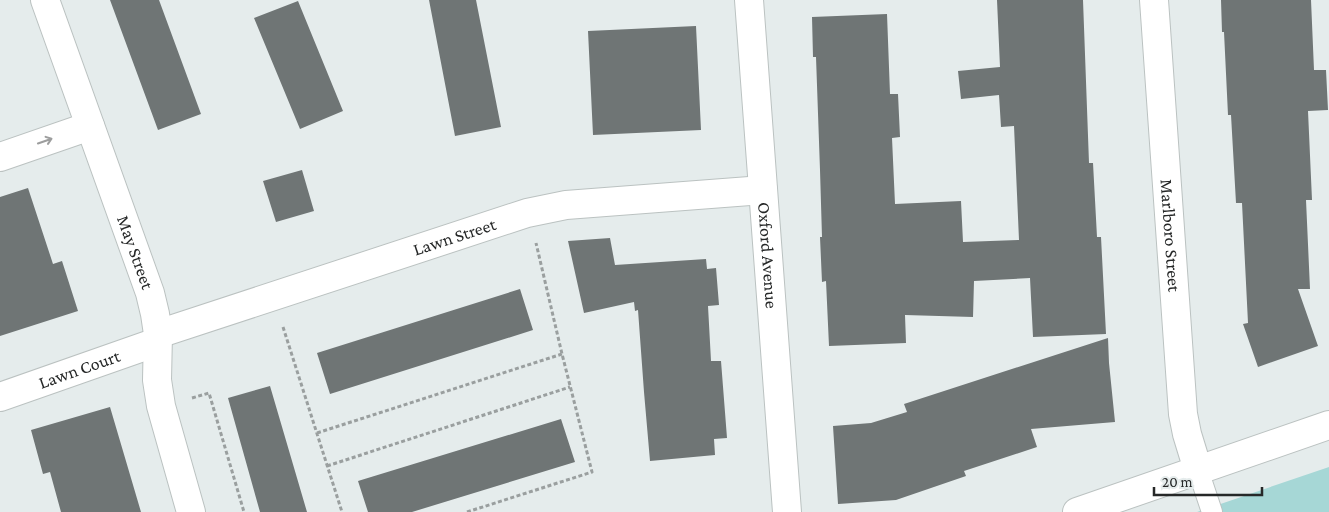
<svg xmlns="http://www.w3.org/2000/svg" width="1329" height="512" font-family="'Crimson Pro',serif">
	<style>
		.green { fill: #a6d7d6 }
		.building { fill: #6f7575 }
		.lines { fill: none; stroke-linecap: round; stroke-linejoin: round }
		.service-casing { stroke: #bbc2c1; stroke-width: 22 }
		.minor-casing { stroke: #bbc2c1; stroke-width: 30 }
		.path { stroke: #9a9f9f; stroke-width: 3; stroke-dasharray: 4 2.5; stroke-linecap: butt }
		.service { stroke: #fff; stroke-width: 20 }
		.minor { stroke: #fff; stroke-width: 28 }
		.oneway { stroke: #9d9e9e }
		.labels { text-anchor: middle; stroke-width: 4; stroke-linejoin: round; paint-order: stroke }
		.street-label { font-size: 18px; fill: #262828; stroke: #e5ecec }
	</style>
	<rect width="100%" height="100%" fill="#e5ecec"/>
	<path class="green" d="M1329 467V512H1197Z"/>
	<path class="building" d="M110 0H159L201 114 158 130Z
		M429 0H476L501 127 455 136Z
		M997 0H1083L1089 163H1093L1097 237H1101L1106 334 1033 337 1030 278 974 281 973 317 905 315 906 343 829 346 826 281 822 282 820 237H822L820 170 816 57H813L812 17 887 14 890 94H898L900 137 892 138 895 204 961 201 963 242 1019 240 1014 126 1001 127 999 95 961 99 958 71 1000 67Z
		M1221 0H1311L1314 70H1326L1328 110 1308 111 1312 200H1306L1310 289H1298L1318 346 1258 367 1243 324 1248 323 1242 203H1236L1231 115H1228L1224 32H1222Z
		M298 1 343 111 300 129 254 18Z
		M696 26 701 130 593 135 588 31Z
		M302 170 314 211 276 222 263 181Z
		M28 188 53 264 62 261 78 311 0 336V197Z
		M610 238 615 265 706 259 707 269 716 268 719 305 708 306 711 361H721L727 438 714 439 715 455 650 461 644 392 638 310 635 311 634 302 584 313 568 241Z
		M520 289 533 330 330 394 317 353Z
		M1108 338 1109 363 1115 422 1031 429 1037 447 964 471 966 476 896 500 838 504 833 426 871 423 907 412 904 404Z
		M270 386 307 512H260L228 398Z
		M110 407 141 512H61L50 472 43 474 31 430Z
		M561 419 575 462 412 512H368L358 481Z"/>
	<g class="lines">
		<g class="service-casing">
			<path id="service" d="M1198 470 1212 512"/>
		</g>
		<g class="minor-casing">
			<g id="minor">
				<path id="s1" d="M45 0 150 293 155 314 158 334 157 380 161 406 191 512"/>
				<path id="s2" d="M749 0 787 512"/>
				<path id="s3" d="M1154 0 1183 414 1187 434 1198 470"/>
				<path d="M0 157 90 126"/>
				<path id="s4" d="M158 334 527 213 566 205 763 190"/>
				<path id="s5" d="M0 397 157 342"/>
				<path d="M1077 512 1329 425"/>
			</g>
		</g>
		<path class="path" d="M283 327 342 512
			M192 398 209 393 244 512
			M317 433 562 354
			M327 466 570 387
			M467 512 592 472 562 354 536 243"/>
		<use href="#service" class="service"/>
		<use href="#minor" class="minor"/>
	</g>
	<defs><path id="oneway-shaft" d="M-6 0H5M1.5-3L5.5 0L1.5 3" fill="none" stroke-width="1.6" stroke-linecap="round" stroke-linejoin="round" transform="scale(1.25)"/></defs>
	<use class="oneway" href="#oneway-shaft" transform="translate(45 141) rotate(-19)"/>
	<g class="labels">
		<g class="street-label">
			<text dy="6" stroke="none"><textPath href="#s3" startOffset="236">Marlboro Street</textPath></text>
			<text dy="6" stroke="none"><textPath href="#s4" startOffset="312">Lawn Street</textPath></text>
			<text dy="6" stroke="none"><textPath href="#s1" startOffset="268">May Street</textPath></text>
			<text dy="6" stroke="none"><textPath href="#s2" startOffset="256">Oxford Avenue</textPath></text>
			<text dy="6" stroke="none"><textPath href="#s5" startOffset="84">Lawn Court</textPath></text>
		</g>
	</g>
	<path d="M1154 487v8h108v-8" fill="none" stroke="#262828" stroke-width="2.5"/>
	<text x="1162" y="487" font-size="15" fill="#262828" stroke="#e5ecec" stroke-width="4" paint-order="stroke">20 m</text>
</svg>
